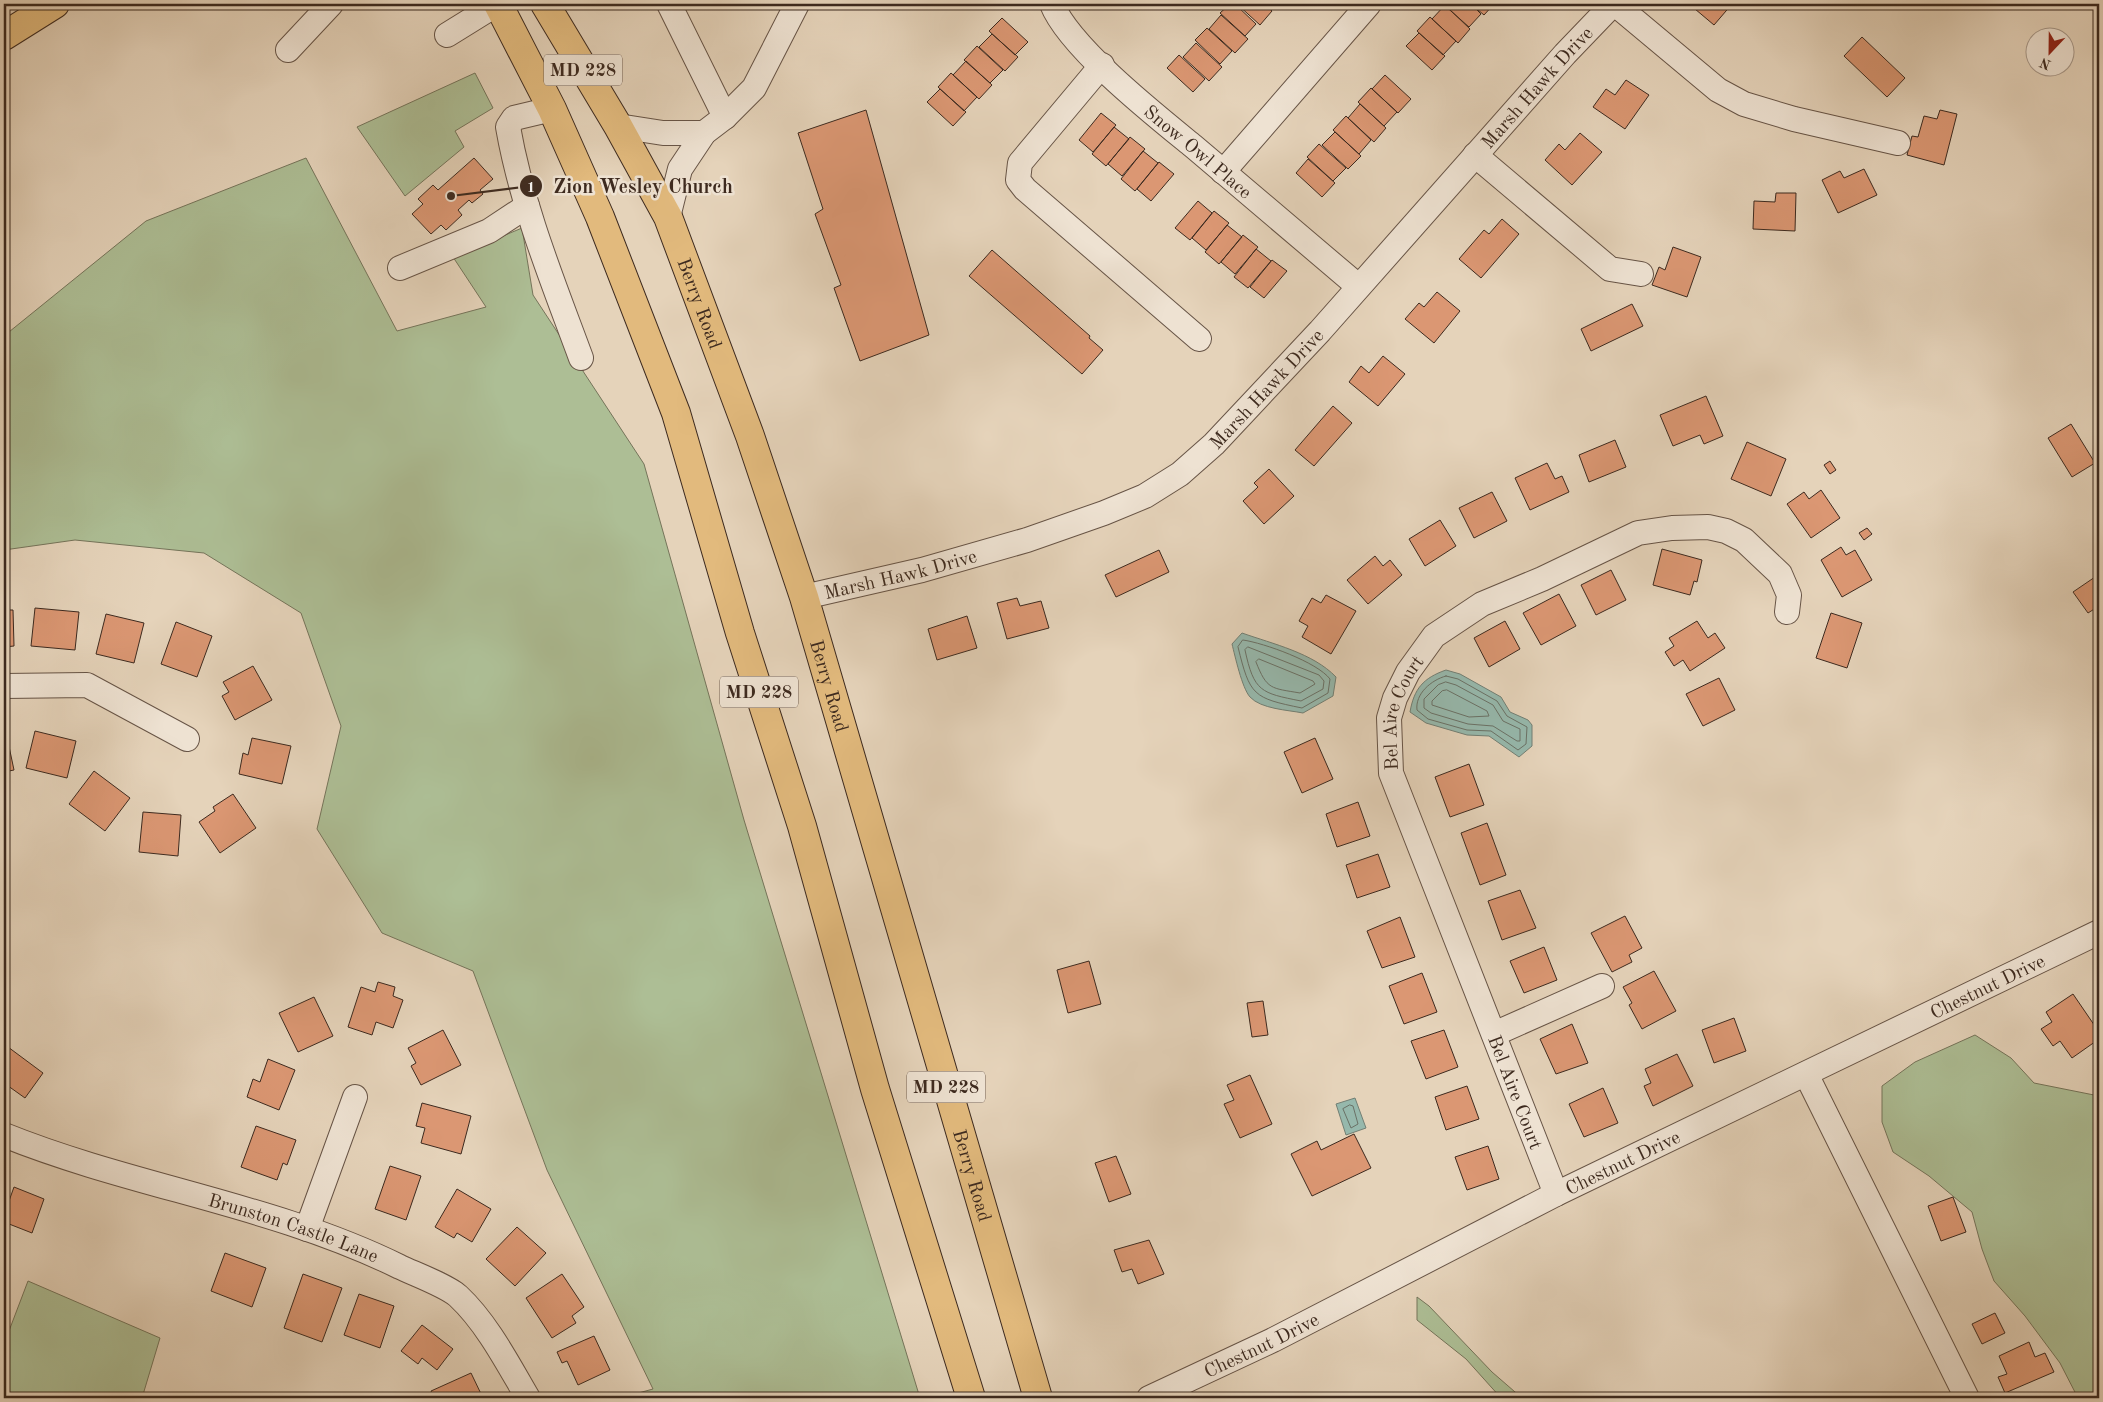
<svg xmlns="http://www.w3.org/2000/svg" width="2103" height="1402" font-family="'Old Standard TT',serif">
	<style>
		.green { fill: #adbe95; stroke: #75745a }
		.water { fill: #96b8ac; stroke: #727f74 }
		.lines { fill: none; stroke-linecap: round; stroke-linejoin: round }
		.shore { stroke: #6a7166; stroke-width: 1 }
		.building { fill: #db9773; stroke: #3d2a1f }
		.minor-casing { stroke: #675446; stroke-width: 26 }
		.major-casing { stroke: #3d2a1f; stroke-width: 30 }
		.highway-casing { stroke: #3d2a1f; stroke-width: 30 }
		.path { stroke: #3d2a1f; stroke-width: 3; stroke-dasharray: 1 2.5; stroke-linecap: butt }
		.minor { stroke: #eee2d2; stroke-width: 24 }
		.major { stroke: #e2ba7d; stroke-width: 28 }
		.highway { stroke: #e2ba7d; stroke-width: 28 }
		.labels { text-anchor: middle; stroke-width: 5; stroke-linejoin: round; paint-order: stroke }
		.shield { fill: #eee2d2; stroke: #726155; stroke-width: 1 }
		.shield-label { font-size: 18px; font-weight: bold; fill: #3d2a1f }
		.street-label { font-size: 19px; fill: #3d2a1f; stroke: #eee2d2 }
		.leader { fill: none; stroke: #3d2a1f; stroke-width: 2 }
		.callout-dot { fill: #3d2a1f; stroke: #eee2d2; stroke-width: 2 }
		.mark-label { font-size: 15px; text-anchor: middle; font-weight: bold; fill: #fff }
		.callout-label { font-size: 20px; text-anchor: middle; font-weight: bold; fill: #3d2a1f; stroke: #eee2d2; stroke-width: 5; stroke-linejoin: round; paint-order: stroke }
	</style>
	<rect width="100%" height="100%" fill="#e5d3ba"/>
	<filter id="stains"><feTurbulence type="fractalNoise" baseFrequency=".004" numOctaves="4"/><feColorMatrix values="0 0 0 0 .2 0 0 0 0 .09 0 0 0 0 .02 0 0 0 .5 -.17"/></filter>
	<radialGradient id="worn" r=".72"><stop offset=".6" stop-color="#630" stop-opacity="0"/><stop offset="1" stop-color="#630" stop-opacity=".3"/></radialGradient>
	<path class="green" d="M475 73 493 108 455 131 464 147 405 196 357 127Z
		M306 158 397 331 486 307 453 257 522 228 533 295 644 464 744 820 920 1398H620L653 1389 547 1170 473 971 382 933 317 829 341 726 301 613 204 553 75 540 4 550V336L146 221Z
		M1975 1035 2011 1058 2034 1083 2099 1096V1398H2078L2060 1363 2025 1316 1994 1281 1982 1249 1972 1212 1929 1176 1893 1152 1882 1122V1086L1915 1062Z
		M28 1281 160 1338 142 1398H4V1344Z
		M1417 1297 1429 1306 1492 1372 1522 1398H1501L1466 1359 1417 1320Z"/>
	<path class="water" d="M1242 633C1273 644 1313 653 1336 677L1333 696 1303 713C1288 710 1261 709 1250 697 1242 688 1235 656 1232 644Z
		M1446 670 1460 674 1501 697 1510 712 1528 720 1532 725V746L1519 757 1489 736 1467 735 1426 723 1410 712C1414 689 1423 678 1446 670Z
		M1355 1098 1366 1128 1346 1135 1336 1104Z"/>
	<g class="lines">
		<path class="shore" d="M1243 640C1264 643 1317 662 1330 679L1328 693 1302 708C1253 698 1250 696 1238 647Z
			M1248 647 1319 675 1324 681 1323 689 1301 701C1261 693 1254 692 1245 650Z
			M1259 659 1313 681 1315 684 1300 693C1271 688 1267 690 1256 662Z
			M1446 676 1458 679 1497 701 1507 716 1527 727 1526 744 1518 750 1491 731 1467 730 1428 719 1417 710C1415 694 1431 680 1446 676Z
			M1446 682 1456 685 1493 705 1503 721 1520 729V741H1517L1493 726 1468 724 1431 713 1424 708V699L1438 685Z
			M1447 690 1487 711 1489 716 1469 717 1432 705V701L1442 691Z
			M1350 1105 1353 1106 1358 1124 1351 1128 1343 1109Z"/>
	</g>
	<path class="building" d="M1230 4H1235L1256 24 1245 36 1220 13Z
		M1237 4H1264L1272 11 1260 25Z
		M1443 4H1471L1481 14 1469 27Z
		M1471 4H1494L1484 15Z
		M1700 4H1732L1714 25 1695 9Z
		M1445 5 1470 29 1458 43 1432 19Z
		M1221 15 1248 39 1235 53 1209 29Z
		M1430 17 1456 41 1443 55 1417 31Z
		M1002 18 1028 42 1015 55 989 31Z
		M1207 28 1232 51 1220 64 1195 40Z
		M1419 33 1445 56 1432 70 1406 46Z
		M992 34 1018 57 1005 71 979 47Z
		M1862 37 1905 78 1887 97 1844 56Z
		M1196 43 1222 67 1209 81 1183 57Z
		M977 46 1003 70 990 83 964 60Z
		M1179 55 1205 79 1193 92 1167 68Z
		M966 61 992 85 979 99 953 75Z
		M951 73 977 97 964 111 938 87Z
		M1385 75 1411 99 1398 113 1372 89Z
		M1626 80 1649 95 1625 129 1593 107 1606 89 1615 95Z
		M1371 88 1397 112 1384 126 1358 102Z
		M940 89 966 112 953 126 927 102Z
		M1360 104 1386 128 1374 142 1348 118Z
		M866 110 929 335 860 361 834 288 841 285 815 214 823 209 798 133Z
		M1940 110 1957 114 1944 165 1907 155 1912 136 1918 137 1924 116 1937 119Z
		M1101 113 1116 125 1093 152 1079 140Z
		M1346 116 1371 140 1359 154 1333 130Z
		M1114 127 1129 139 1106 166 1092 154Z
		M1335 132 1361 156 1348 169 1322 145Z
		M1580 133 1602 152 1572 185 1545 160 1559 144 1565 150Z
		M1130 137 1145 149 1122 176 1108 164Z
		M1319 144 1346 168 1333 181 1307 157Z
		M1143 151 1158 163 1135 191 1121 179Z
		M474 158 493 179 480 190 483 194 472 203 469 200 458 210 462 215 446 230 441 225 431 234 412 214 423 204 418 199 433 185 438 190Z
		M1308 159 1335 183 1322 197 1296 173Z
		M1159 162 1174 174 1151 201 1137 189Z
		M1864 169 1877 195 1838 213 1822 180 1840 171 1844 178Z
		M1776 193H1796L1795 231 1753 229 1754 201 1775 202Z
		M1198 201 1212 213 1190 240 1175 228Z
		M1214 211 1229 223 1206 250 1192 238Z
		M1502 219 1519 234 1481 278 1459 259 1484 230 1489 234Z
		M1227 225 1242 237 1219 264 1205 252Z
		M1243 235 1258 247 1235 274 1221 262Z
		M1673 247 1701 257 1687 297 1652 285 1659 267 1665 270Z
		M1256 249 1271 261 1248 288 1234 277Z
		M992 250 1090 336 1089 338 1103 350 1082 374 969 276Z
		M1272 260 1287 271 1264 298 1250 287Z
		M1437 292 1460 311 1434 343 1405 319 1419 303 1424 307Z
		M1632 304 1643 326 1591 351 1581 329Z
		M1383 356 1405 374 1378 406 1349 382 1361 366 1369 373Z
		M1706 396 1723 436 1704 444 1700 435 1673 446 1660 415Z
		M1333 406 1352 423 1314 466 1295 450Z
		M2071 424 2095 463 2072 477 2048 438Z
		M1615 440 1626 467 1589 482 1579 455Z
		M1747 442 1786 459 1771 496 1731 479Z
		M1830 461 1836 470 1830 474 1824 465Z
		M1547 463 1555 479 1562 476 1569 492 1530 510 1515 478Z
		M1269 469 1294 496 1264 524 1243 501 1258 487 1254 483Z
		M1821 490 1840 518 1811 538 1787 504 1804 492 1809 499Z
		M1492 492 1507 521 1474 538 1459 508Z
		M1440 520 1456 546 1425 566 1409 539Z
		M1867 528 1872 534 1864 540 1859 533Z
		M1841 547 1846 555 1855 550 1872 580 1842 597 1821 560Z
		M1662 549 1702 560 1697 582 1694 581 1690 595 1653 585Z
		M1159 550 1169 572 1116 597 1105 575Z
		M1375 556 1383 566 1390 560 1402 575 1368 604 1347 580Z
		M1611 570 1626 600 1596 615 1581 585Z
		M2095 577 2099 583V606L2088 613 2073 592Z
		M1559 594 1576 626 1541 645 1523 613Z
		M1326 595 1356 611 1331 654 1302 637 1308 626 1299 621 1312 598 1321 603Z
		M1017 598 1020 606 1041 601 1049 628 1007 639 997 603Z
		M35 608 79 612 75 650 31 646Z
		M4 610H13L14 646 4 647Z
		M1831 613 1862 623 1847 668 1816 658Z
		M106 614 144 623 134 663 96 654Z
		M967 616 977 648 937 660 928 629Z
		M1505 621 1520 649 1489 667 1474 638Z
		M1697 621 1708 638 1715 633 1725 648 1690 671 1683 660 1674 666 1665 652 1674 646 1669 638Z
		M176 622 212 636 197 677 161 664Z
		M253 666 272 700 235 720 222 696 229 692 223 682Z
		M1719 678 1735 710 1703 726 1686 694Z
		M35 731 76 741 67 778 26 768Z
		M7 737 14 770 4 772V738Z
		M252 738 291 746 282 784 239 774 243 753 248 755Z
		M1315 738 1333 779 1302 793 1284 752Z
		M1469 764 1484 805 1450 817 1435 777Z
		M94 771 130 798 105 831 69 804Z
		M233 794 256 828 220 853 199 822 215 811 213 807Z
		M1358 802 1370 836 1337 847 1326 814Z
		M143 812 181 815 178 856 139 852Z
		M1487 823 1506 875 1480 885 1461 833Z
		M1378 854 1390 887 1357 898 1346 865Z
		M1520 890 1536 928 1502 940 1488 901Z
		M1625 916 1642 948 1629 955 1632 962 1612 972 1591 933Z
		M1400 917 1415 957 1382 968 1367 931Z
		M1544 947 1557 980 1524 993 1510 961Z
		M1089 961 1101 1004 1068 1013 1057 970Z
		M1654 971 1676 1011 1642 1029 1629 1005 1632 1003 1623 987Z
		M1422 973 1437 1012 1404 1024 1389 986Z
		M378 982 395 987 393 996 403 1000 393 1028 376 1022 372 1035 348 1027 361 987 375 992Z
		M2073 994 2099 1032V1039L2072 1058 2060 1041 2053 1046 2041 1029 2052 1022 2046 1012Z
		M314 997 333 1036 298 1052 279 1013Z
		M1263 1001 1268 1035 1252 1037 1247 1003Z
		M1734 1018 1746 1051 1714 1063 1702 1030Z
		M1572 1024 1588 1063 1556 1074 1540 1039Z
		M443 1030 461 1065 421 1085 411 1066 416 1063 408 1048Z
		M1444 1030 1458 1067 1426 1079 1411 1041Z
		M8 1047 43 1073 25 1098 4 1083V1053Z
		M1677 1054 1693 1086 1653 1106 1644 1086 1651 1083 1645 1069Z
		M268 1059 295 1070 279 1110 247 1097 253 1079 260 1082Z
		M1250 1075 1272 1124 1240 1138 1224 1104 1234 1100 1227 1085Z
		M1467 1086 1479 1119 1446 1130 1435 1097Z
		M1603 1088 1618 1123 1584 1137 1569 1104Z
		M422 1103 471 1116 461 1154 421 1143 425 1128 416 1126Z
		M256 1126 296 1140 287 1165 283 1163 277 1180 241 1167Z
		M1354 1134 1371 1168 1312 1196 1291 1154 1317 1141 1321 1150Z
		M1488 1146 1499 1179 1467 1190 1455 1157Z
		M1116 1156 1131 1194 1109 1202 1095 1163Z
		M390 1166 421 1176 406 1220 375 1209Z
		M14 1187 44 1199 32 1233 4 1222V1215Z
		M457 1189 491 1209 472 1242 457 1233 454 1238 435 1227Z
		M1953 1197 1966 1232 1941 1241 1928 1206Z
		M517 1227 546 1253 515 1286 486 1259Z
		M1149 1240 1164 1274 1138 1284 1132 1269 1122 1272 1114 1250Z
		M225 1253 266 1268 252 1307 211 1291Z
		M303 1274 342 1288 322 1342 284 1328Z
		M562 1274 584 1307 572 1316 576 1323 552 1338 526 1298Z
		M359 1294 394 1306 380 1348 344 1335Z
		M1995 1313 2005 1333 1982 1344 1972 1324Z
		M422 1325 453 1349 437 1370 422 1358 418 1364 401 1351Z
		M594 1336 610 1370 578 1385 567 1361 562 1363 557 1352Z
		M2029 1342 2035 1357 2045 1353 2054 1372 2005 1393 1998 1377 2007 1374 1999 1356Z
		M471 1373 483 1398H434L431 1391Z"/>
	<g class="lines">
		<g class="minor-casing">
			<g id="minor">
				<path d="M669 4 725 117"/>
				<path id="s1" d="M1052 4C1069 47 1155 115 1193 146 1248 193 1303 240 1358 286"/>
				<path d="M1615 4 1718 90 1744 104 1794 119 1898 143"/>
				<path d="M447 35 497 4"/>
				<path d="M288 50 331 4"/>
				<path d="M1102 65 1020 163 1018 180 1025 189 1199 339"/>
				<path d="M552 109 514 118 508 127C522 207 553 282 581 358"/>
				<path d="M618 126 663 133H704"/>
				<path d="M1475 155 1610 269 1641 274"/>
				<path d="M1223 172 1369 4"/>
				<path d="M668 217 680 169 704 133 725 117 754 88 797 4"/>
				<path d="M400 268 489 231 527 206"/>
				<path id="s2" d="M804 597 922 570 1027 540 1104 513 1145 496 1180 474 1214 444 1320 331 1565 54 1613 4"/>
				<path d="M4 686 87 685 187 739"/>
				<path d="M1494 1034 1602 986"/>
				<path d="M1806 1074 1967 1398"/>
				<path id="s3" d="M4 1135C133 1187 275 1205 400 1267 415 1274 447 1286 458 1296 487 1323 508 1364 528 1398"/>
				<path id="s4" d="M1556 1194 1391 773 1389 718 1395 698 1408 672 1434 636 1482 604 1542 579 1638 533 1672 528 1708 527 1726 531 1744 540 1780 574 1789 595 1787 612"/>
				<path d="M307 1229 355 1097"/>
				<path id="s5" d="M1149 1398 1273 1340 1556 1194 2099 932"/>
			</g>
		</g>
		<g class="major-casing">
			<path id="major" d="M4 36 55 4"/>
		</g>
		<g class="highway-casing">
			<g id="highway">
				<path d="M498 4 552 109 600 217 676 413 740 633 802 826 875 1089 971 1398"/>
				<path id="s6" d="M545 4 618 126 668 217 750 436 804 597 1038 1398"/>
			</g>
		</g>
		<path class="path" d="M636 4 639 9 649 4
			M602 7 607 4"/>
		<use href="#minor" class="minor"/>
		<use href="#major" class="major"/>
		<use href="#highway" class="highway"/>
	</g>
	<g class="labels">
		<g class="shield">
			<rect x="544" y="54.5" width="78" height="31" rx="4"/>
			<rect x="720" y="676.5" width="78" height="31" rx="4"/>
			<rect x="907" y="1071.5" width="78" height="31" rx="4"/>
		</g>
		<g class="shield-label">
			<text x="583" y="76">MD 228</text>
			<text x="759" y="698">MD 228</text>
			<text x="946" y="1093">MD 228</text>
		</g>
		<g class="street-label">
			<text dy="7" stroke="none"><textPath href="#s2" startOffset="924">Marsh Hawk Drive</textPath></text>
			<text dy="7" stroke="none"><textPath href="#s1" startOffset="209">Snow Owl Place</textPath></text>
			<text dy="7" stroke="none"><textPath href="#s6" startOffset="338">Berry Road</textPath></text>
			<text dy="7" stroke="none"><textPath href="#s2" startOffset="519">Marsh Hawk Drive</textPath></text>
			<text dy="7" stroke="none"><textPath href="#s2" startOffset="99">Marsh Hawk Drive</textPath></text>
			<text dy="7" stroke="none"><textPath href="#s6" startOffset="742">Berry Road</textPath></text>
			<text dy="7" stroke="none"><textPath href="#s4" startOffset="515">Bel Aire Court</textPath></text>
			<text dy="7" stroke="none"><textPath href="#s5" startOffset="934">Chestnut Drive</textPath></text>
			<text transform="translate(1516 1092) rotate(69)" y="7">Bel Aire Court</text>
			<text dy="7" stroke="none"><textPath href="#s5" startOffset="529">Chestnut Drive</textPath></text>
			<text dy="7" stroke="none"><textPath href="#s6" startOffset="1252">Berry Road</textPath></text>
			<text dy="7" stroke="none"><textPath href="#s3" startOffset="304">Brunston Castle Lane</textPath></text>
			<text dy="7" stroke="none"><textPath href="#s5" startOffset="124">Chestnut Drive</textPath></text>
		</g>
	</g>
	<path class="leader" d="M451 196L531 186"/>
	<g class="callout-dot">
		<circle cx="451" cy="196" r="5"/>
		<circle cx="531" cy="186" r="12"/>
	</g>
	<g class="mark-label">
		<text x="531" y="192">1</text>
	</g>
	<g class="callout-label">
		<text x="643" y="193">Zion Wesley Church</text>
	</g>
	<rect width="2103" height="1402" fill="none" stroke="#e5d3ba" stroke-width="20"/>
	<rect x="5" y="5" width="2093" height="1392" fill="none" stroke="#3d2a1f" stroke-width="2.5"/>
	<rect x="10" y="10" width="2083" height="1382" fill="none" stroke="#3d2a1f"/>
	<g transform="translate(2050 52) rotate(202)"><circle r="24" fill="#eee2d2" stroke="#a7988a"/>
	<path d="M0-4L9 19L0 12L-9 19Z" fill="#8f2418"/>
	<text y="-8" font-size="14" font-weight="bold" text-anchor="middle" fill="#3d2a1f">N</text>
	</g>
	<rect width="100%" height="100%" filter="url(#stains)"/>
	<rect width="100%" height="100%" fill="url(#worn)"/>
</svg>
